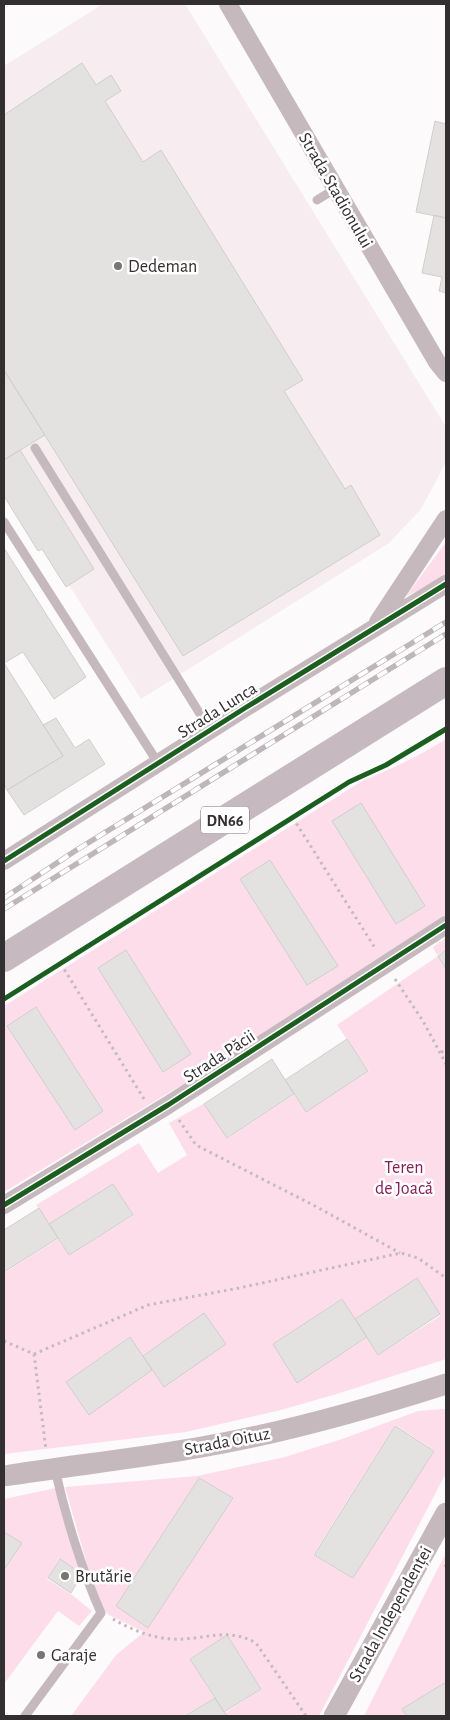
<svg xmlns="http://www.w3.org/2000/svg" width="450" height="1720" font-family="'Alegreya Sans',sans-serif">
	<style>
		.built { fill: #f7ecf0 }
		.green { fill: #feddeb; fill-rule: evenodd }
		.building { fill: #e3e2e0; stroke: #d0cfce }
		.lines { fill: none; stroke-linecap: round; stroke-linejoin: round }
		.path { stroke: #c3bbbf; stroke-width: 3; stroke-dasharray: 2.5 4; stroke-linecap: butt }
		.service { stroke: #c5b9be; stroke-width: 9 }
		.minor { stroke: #c5b9be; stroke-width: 18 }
		.tertiary { stroke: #c5b9be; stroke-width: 21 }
		.primary { stroke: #c6bac0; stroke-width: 28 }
		.rail-casing { stroke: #beb6ba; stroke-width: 5.5 }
		.rail { stroke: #fff; stroke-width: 4; stroke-dasharray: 11; stroke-linecap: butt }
		.cycleway-casing { stroke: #fff; stroke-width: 8 }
		.cycleway { stroke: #1b5e20; stroke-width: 5 }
		.poi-dot { fill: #797577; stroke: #fff; stroke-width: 2 }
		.labels { text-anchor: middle; stroke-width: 5; stroke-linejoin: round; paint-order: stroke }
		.shield { fill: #fff; stroke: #706d6e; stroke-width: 1 }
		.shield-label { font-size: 16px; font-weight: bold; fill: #332e30 }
		.street-label { font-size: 18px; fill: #332e30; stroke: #fff }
		.poi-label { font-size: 18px; fill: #332e30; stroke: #fff; text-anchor: start }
		.park-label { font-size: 18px; fill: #841f58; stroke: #fff }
	</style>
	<rect width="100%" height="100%" fill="#fcfafb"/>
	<path class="built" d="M103 4H185L446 427V462L421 509 389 543 141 699 4 482V66Z"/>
	<path class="green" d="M446 542V576L427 587 406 596Z
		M446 739V915L190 1080 4 1192V1006L362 781C392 769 419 756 446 739Z
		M446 938V950L437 955 433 947Z
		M438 956 446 970V1359L340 1393 281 1410 186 1432 4 1454V1273L58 1239 69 1255 133 1216 113 1184 50 1224 36 1205 139 1143 158 1173 187 1155 169 1123 205 1103 228 1138 294 1095 306 1112 369 1071 337 1025ZM417 1278 440 1316 378 1355 367 1338 297 1382 273 1344 341 1299 355 1319ZM204 1314 164 1386 152 1370 89 1414 66 1382 129 1337 142 1356Z
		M442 1409H446V1473L319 1716H227L225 1713 261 1689 227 1635 190 1658 214 1698 184 1716H71L116 1655 144 1632 109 1615 101 1608 94 1589 65 1487 197 1476 285 1457 342 1439 418 1411ZM395 1425 434 1450 353 1578 313 1555ZM199 1478 233 1498 148 1628 116 1606Z
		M56 1488 82 1573 59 1559 47 1579 71 1594 92 1611 79 1626 58 1611 4 1684V1570L22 1543 4 1532V1499Z
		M446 1553V1716H364L434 1576Z"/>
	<path class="building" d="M82 63 96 85 111 75 121 91 105 101 143 162 161 150 303 380 284 391 345 489 351 485 380 535 183 656 4 370V115Z
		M435 121 446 124V218L416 212Z
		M434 215 446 218V293L439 291 442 277 422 273Z
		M4 370 45 435 4 460Z
		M20 450 94 569 66 587 42 549 38 551 4 496V460Z
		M4 548 86 677 54 699 23 652 4 663Z
		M4 663 63 756 7 790 4 784Z
		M56 718 75 748 89 739 105 764 24 815 7 790 63 756 43 725Z
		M361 803 425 906 396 924 332 821Z
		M270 860 338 966 307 985 240 879Z
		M126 950 191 1054 163 1072 98 968Z
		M446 950V969L438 956Z
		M36 1007 103 1111 75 1130 7 1026Z
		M347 1039 368 1071 306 1112 285 1080Z
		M272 1059 294 1094 227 1138 204 1104Z
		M113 1184 133 1215 69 1255 49 1224Z
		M39 1208 58 1238 4 1272V1230Z
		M417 1278 440 1314 378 1355 355 1319Z
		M342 1299 367 1337 297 1383 273 1344Z
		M204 1313 226 1344 164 1387 143 1356Z
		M130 1337 152 1370 89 1415 66 1382Z
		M395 1426 434 1451 353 1578 314 1555Z
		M199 1478 233 1498 148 1628 116 1606Z
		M4 1532 22 1543 4 1570Z
		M60 1559 82 1574 71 1593 48 1578Z
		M227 1635 261 1689 224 1712 190 1659Z
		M446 1682V1716H407L402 1709Z
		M215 1698 227 1716H185Z"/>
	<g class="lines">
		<path class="path" d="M293 818 375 948
			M61 964 144 1099
			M395 979 423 1021 446 1064
			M441 1052 446 1051
			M179 1120 196 1145 315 1206 400 1253
			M4 1341 34 1354 148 1305 239 1288 401 1253 418 1258 446 1278
			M34 1354 46 1450
			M445 1567 446 1565
			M113 1619C130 1629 151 1638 172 1639 203 1641 227 1626 256 1643L306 1716"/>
		<path class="service" d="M317 200 335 189
			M35 448 210 730
			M4 522 158 763
			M25 1716 101 1613C82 1570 65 1515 55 1469"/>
		<path class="minor" d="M228 4 437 362 446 373
			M378 622 446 519
			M4 861 245 708 446 584
			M4 1205 168 1105 446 925"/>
		<path class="tertiary" d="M4 1476C68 1466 132 1459 196 1448 280 1434 365 1410 446 1384
			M334 1716 446 1513"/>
		<path class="primary" d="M4 958 446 681"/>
		<g class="rail-casing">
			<path id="rail" d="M4 898 75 851 446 622
				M4 909 446 634"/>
		</g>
		<use href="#rail" class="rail"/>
		<g class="cycleway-casing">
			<path id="cycleway" d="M4 861 245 708 446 584
				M4 999 349 782 386 765 446 729
				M4 1205 168 1105 446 925"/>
		</g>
		<use href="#cycleway" class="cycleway"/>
	</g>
	<g class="poi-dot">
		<circle cx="118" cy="266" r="5"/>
		<circle cx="65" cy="1576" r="5"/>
		<circle cx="41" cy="1655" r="5"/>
	</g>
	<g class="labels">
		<rect class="shield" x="201" y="806.5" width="48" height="27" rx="4"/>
		<g class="shield-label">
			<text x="225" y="826">DN66</text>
		</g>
		<g class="street-label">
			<text transform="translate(336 190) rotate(60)" y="6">Strada Stadionului</text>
			<text transform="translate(217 710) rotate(-32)" y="6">Strada Lunca</text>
			<text transform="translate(219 1056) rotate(-33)" y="6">Strada Păcii</text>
			<text transform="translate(227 1441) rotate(-11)" y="6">Strada Oituz</text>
			<text transform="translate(390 1614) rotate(-61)" y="6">Strada Independenței</text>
		</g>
		<g class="poi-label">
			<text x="128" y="272">Dedeman</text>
			<text x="75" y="1582">Brutărie</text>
			<text x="51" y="1661">Garaje</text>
		</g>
		<g class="park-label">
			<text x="404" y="1173">Teren<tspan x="404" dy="21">de Joacă</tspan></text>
		</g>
	</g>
	<rect width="450" height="1720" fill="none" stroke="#332e30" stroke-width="10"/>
</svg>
